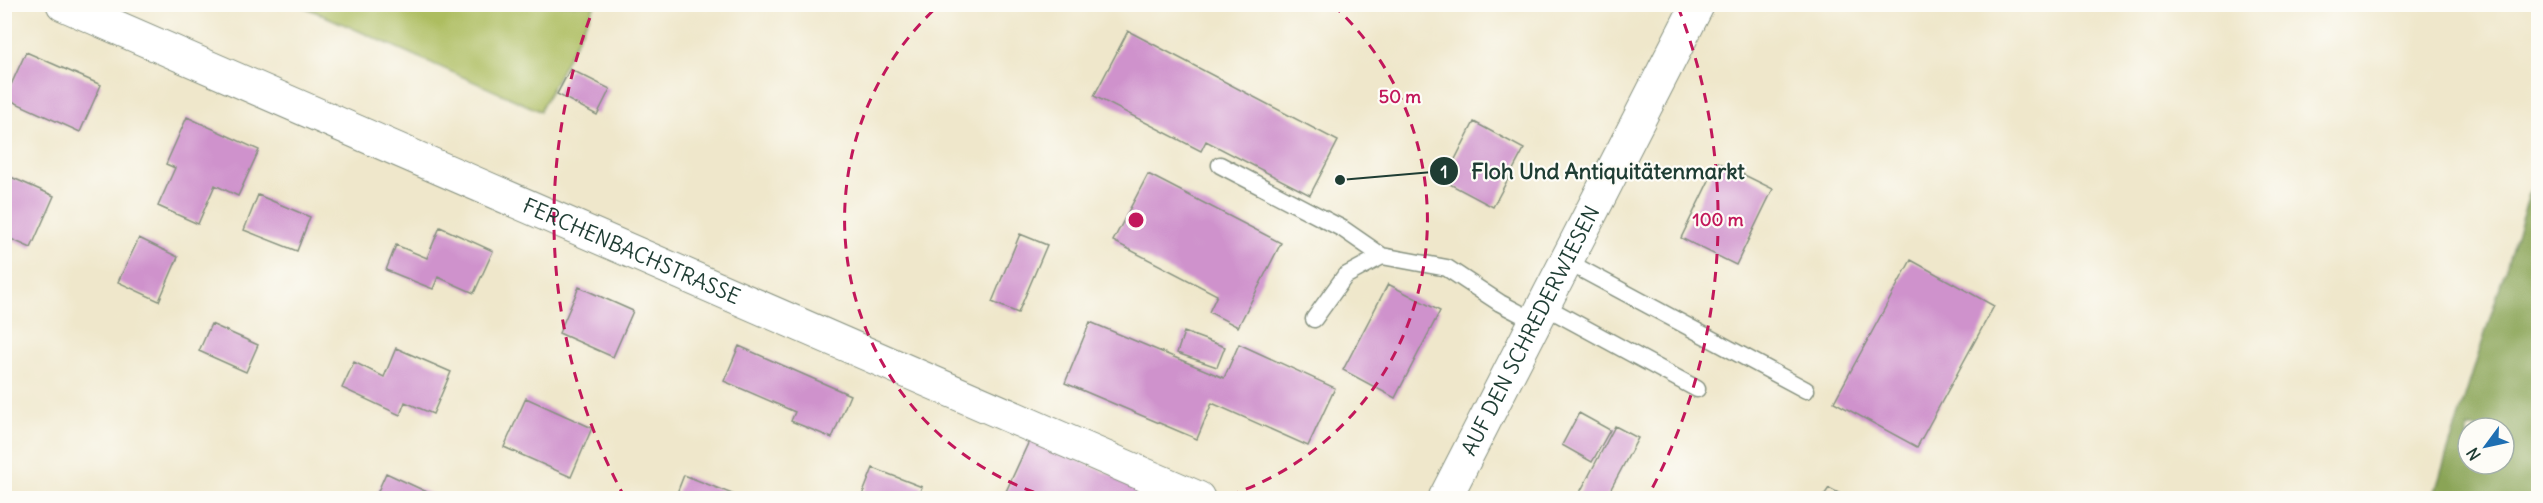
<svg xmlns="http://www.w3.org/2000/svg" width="2543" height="503" font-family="Delius,sans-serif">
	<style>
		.green { fill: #adbd60; stroke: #667d4a; stroke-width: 1.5 }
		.forest { fill: #8aa456; stroke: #547045; stroke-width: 1.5; fill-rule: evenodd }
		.building { fill: #cf92cc }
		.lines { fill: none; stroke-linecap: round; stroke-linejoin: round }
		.lane-casing { stroke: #879280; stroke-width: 19 }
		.street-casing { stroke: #879280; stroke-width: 35 }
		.lane { stroke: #fff; stroke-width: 16 }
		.street { stroke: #fff; stroke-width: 33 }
		.ring { fill: none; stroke: #c2185b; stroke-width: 3; stroke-dasharray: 10 8 }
		.labels { text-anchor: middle; stroke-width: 4.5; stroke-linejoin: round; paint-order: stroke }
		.street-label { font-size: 21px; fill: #1f3d34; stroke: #fdfcf7 }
		.centre { fill: #c2185b; stroke: #fdfcf7; stroke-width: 3 }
		.ring-label { font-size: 18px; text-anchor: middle; font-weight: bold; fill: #c2185b; stroke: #fdfcf7; stroke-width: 4.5; stroke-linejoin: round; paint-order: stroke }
		.leader { fill: none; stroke: #1f3d34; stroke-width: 2 }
		.callout-dot { fill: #1f3d34; stroke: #fdfcf7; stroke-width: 2 }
		.mark-label { font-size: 18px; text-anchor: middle; font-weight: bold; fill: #fff }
		.callout-label { font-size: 22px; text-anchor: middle; font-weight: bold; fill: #1f3d34; stroke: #fdfcf7; stroke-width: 4.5; stroke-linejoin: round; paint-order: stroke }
	</style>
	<rect width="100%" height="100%" fill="#fdfcf7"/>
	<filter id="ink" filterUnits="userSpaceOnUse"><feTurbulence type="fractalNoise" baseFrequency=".0167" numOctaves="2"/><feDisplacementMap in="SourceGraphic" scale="12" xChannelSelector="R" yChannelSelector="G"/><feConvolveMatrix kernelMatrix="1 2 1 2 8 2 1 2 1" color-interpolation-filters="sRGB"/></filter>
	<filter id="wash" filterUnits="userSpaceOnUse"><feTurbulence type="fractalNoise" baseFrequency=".008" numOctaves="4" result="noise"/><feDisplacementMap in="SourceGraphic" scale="24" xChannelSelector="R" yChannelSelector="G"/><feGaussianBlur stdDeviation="1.35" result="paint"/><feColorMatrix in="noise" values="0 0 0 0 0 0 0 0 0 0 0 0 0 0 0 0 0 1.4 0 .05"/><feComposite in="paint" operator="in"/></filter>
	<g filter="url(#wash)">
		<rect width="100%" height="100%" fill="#efe7cb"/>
		<path class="green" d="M300 5H595L540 111Z"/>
		<path class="forest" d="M2538 166V498H2433ZM2468 428H2504V464H2468Z"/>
		<g id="blocks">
			<path class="building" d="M1128 31 1338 141 1310 195 1206 141 1201 151 1094 96Z
				M26 52 101 85 80 132 5 98Z
				M570 69 610 89 597 115 557 94Z
				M187 117 259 150 238 196 215 185 198 224 158 206 175 168 166 164Z
				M1474 122 1524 149 1493 207 1444 181Z
				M1718 162 1773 189 1736 265 1681 238Z
				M4 174 54 196 31 248 4 236Z
				M1148 174 1281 243 1238 327 1209 312 1217 295 1113 241Z
				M258 195 310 217 297 251 244 230Z
				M440 227 493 251 474 293 438 277 433 289 386 270 396 245 427 258Z
				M1020 234 1047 245 1018 313 992 302Z
				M139 238 178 257 159 301 118 282Z
				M1911 260 1994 306 1917 447 1834 402Z
				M1388 284 1440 311 1395 398 1343 370Z
				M579 287 633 311 613 357 559 333Z
				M1090 322 1224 378 1239 344 1335 388 1308 446 1212 403 1197 439 1065 383Z
				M211 324 258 345 246 372 199 351Z
				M1184 332 1225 347 1217 367 1177 353Z
				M739 346 850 395 832 438 791 421 795 412 724 381Z
				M396 348 451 372 433 414 405 402 400 415 342 388 354 362 384 377Z
				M526 398 592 428 571 477 504 447Z
				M1579 413 1610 430 1592 462 1562 445Z
				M1615 426 1638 438 1606 498H1577Z
				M1030 439 1163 498H1003Z
				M873 468 922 487 917 498H861Z
				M386 473 440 498H375Z
				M684 475 735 495 733 498H675Z
				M1829 488 1848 498H1822Z"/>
		</g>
	</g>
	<g filter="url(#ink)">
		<use href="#blocks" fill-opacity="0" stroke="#879280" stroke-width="1.5"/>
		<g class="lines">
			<g class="lane-casing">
				<path id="lane" d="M1220 165 1343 229 1382 256
					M1566 261 1806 390
					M1544 306 1697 389
					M1314 319 1345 276 1382 256 1447 268 1500 303 1536 322"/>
			</g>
			<g class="street-casing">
				<g id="street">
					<path id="s1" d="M63 4 1198 498"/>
					<path id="s2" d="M1445 498 1698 4"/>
				</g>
			</g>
			<use href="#lane" class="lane"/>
			<use href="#street" class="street"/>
		</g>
	</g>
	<g class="ring">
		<path d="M1051 498A291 291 0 0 1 939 5M1333 5A291 291 0 0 1 1221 498"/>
		<path d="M625 498A582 582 0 0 1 594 7M1678 7A582 582 0 0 1 1647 498"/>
	</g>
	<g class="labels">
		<g class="street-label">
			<text dy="7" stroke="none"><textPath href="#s1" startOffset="620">FERCHENBACHSTRASSE</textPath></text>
			<text dy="7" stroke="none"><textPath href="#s2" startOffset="188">AUF DEN SCHREDERWIESEN</textPath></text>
		</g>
	</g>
	<circle cx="1136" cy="220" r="9" class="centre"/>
	<g class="ring-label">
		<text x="1400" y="103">50 m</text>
		<text x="1718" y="226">100 m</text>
	</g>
	<path class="leader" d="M1340 180L1444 171"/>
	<g class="callout-dot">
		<circle cx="1340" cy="180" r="6"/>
		<circle cx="1444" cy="171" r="15"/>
	</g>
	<g class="mark-label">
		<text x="1444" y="178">1</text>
	</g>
	<g class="callout-label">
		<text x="1608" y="179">Floh Und Antiquitätenmarkt</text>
	</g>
	<rect width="2543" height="503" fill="none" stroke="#fdfcf7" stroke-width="24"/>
	<g transform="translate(2486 446) rotate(237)"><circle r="28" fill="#fdfcf7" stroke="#a4b0a9" stroke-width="1.5"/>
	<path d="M0-4.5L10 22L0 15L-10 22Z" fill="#1f6fb2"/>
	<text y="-9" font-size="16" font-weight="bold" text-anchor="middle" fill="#1f3d34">N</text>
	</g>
</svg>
